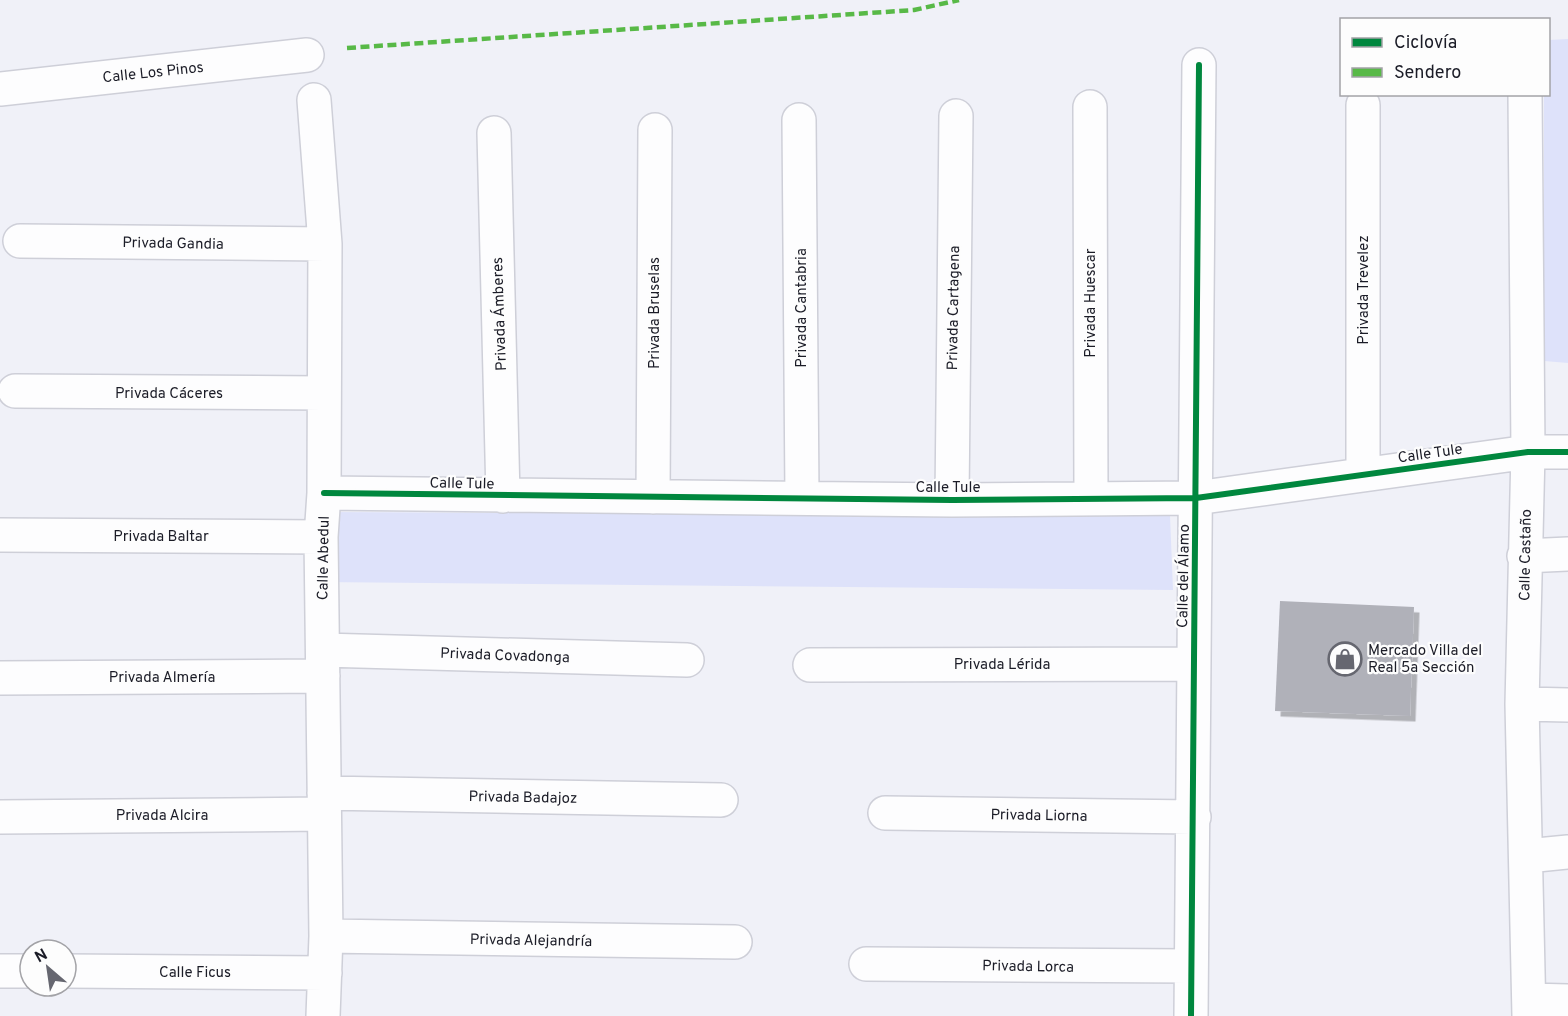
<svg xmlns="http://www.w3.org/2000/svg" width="1568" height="1016" font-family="Overpass,sans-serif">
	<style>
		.green { fill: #dee2fa }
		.building { fill: #b0b1b9; filter: url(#shadow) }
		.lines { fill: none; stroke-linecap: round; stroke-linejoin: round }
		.minor-casing { stroke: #cecfd8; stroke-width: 36 }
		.minor { stroke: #fdfdfe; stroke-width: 33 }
		.quiet { stroke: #58b947; stroke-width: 4.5; stroke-dasharray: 9 4.5; stroke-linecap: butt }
		.cycleway-casing { stroke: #fdfdfd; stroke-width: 10 }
		.cycleway { stroke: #00873e; stroke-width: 6 }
		.labels { text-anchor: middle; stroke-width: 4.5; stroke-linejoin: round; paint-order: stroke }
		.street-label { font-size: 15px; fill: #1b1c27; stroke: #fdfdfd }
		.poi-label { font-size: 15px; fill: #1b1c27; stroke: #fdfdfd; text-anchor: start }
	</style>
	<defs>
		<filter id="shadow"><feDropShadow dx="5.5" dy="5.5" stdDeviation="0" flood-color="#0004"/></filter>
	</defs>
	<rect width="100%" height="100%" fill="#f0f1f8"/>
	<path class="green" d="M1568 39V363L1544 361V95L1548 94 1549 40Z
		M324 512 1170 516 1173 590 318 582Z"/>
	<path class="building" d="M1280 601 1414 607 1410 716 1275 711Z"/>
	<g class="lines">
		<g class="minor-casing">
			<path id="minor" d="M0 89 307 55
				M1525 94 1528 452 1522 704 1529 1016
				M314 100 325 244 324 493 321 537 326 936 323 1016
				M1363 105V474
				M1090 107 1091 498
				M799 120 802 496
				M494 133 503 496
				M20 241 325 244
				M15 391 323 393
				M324 493 952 500 1196 498 1528 452H1568
				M653 497 655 130
				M952 500 956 116
				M0 535 321 537
				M1524 556 1568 554
				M323 650 687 660
				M810 665 1194 664
				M0 678 323 676
				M1522 704 1568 705
				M324 793 721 800
				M885 813 1194 817
				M0 817 324 814
				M1527 856 1568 852
				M326 936 735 942
				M866 964 1189 966
				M0 971H30
				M66 971 325 973
				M1529 1000 1568 1001
				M1191 1016 1199 65"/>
		</g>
		<use href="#minor" class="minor"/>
		<path class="quiet" d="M347 48 914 10 959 0"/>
		<g class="cycleway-casing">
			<path id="cycleway" d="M324 493 952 500 1196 498 1528 452H1568
				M1191 1016 1199 65"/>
		</g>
		<use href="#cycleway" class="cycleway"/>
	</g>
	<defs>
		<g id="shop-ring" transform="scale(1.725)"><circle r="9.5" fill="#fdfdfd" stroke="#666770" stroke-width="1.5"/><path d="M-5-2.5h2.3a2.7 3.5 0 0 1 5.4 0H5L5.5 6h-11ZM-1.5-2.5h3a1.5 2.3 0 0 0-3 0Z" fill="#666770"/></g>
	</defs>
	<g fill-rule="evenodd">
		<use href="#shop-ring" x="1345" y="659"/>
	</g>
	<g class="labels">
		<g class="street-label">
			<text transform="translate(153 72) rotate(-6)" y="5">Calle Los Pinos</text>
			<text transform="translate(173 243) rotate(1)" y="5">Privada Gandia</text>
			<text transform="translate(1363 290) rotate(-90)" y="5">Privada Trevelez</text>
			<text transform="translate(1090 303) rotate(-90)" y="5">Privada Huescar</text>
			<text transform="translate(801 308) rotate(-90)" y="5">Privada Cantabria</text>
			<text transform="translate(953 308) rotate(-89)" y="5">Privada Cartagena</text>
			<text transform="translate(654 313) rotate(-90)" y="5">Privada Bruselas</text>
			<text transform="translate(499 314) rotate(-92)" y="5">Privada Ámberes</text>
			<text x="169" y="398">Privada Cáceres</text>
			<text transform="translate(1430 453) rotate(-8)" y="5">Calle Tule</text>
			<text transform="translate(462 483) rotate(1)" y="5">Calle Tule</text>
			<text x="948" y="492">Calle Tule</text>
			<text x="161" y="541">Privada Baltar</text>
			<text transform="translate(1525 555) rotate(-89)" y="5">Calle Castaño</text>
			<text transform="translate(323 558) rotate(-89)" y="5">Calle Abedul</text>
			<text transform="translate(1183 576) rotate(-89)" y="5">Calle del Álamo</text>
			<text transform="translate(505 655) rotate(2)" y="5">Privada Covadonga</text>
			<text x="1002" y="669">Privada Lérida</text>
			<text x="162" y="682">Privada Almería</text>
			<text transform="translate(523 797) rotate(1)" y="5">Privada Badajoz</text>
			<text x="162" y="820">Privada Alcira</text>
			<text transform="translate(1039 815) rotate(1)" y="5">Privada Liorna</text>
			<text transform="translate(531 940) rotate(1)" y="5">Privada Alejandría</text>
			<text transform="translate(1028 966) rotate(1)" y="5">Privada Lorca</text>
			<text x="195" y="977">Calle Ficus</text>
		</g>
		<g class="poi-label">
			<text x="1368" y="655">Mercado Villa del<tspan x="1368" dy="17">Real 5a Sección</tspan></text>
		</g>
	</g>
	<rect x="1340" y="18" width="210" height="78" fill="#fdfdfd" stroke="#a3a3a7" stroke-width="1.5"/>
	<rect x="1352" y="38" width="30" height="9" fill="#00873e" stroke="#a3a3a7" stroke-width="1.5"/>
	<text x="1394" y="48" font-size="18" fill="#1b1c27">Ciclovía</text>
	<rect x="1352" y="68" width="30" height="9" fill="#58b947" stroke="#a3a3a7" stroke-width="1.5"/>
	<text x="1394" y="78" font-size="18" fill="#1b1c27">Sendero</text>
	<g transform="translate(48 968) rotate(331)"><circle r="28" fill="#fdfdfd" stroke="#a3a3a7" stroke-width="1.5"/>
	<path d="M0-4.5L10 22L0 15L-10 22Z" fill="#666770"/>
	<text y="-9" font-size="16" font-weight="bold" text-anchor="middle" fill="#1b1c27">N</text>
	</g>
</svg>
